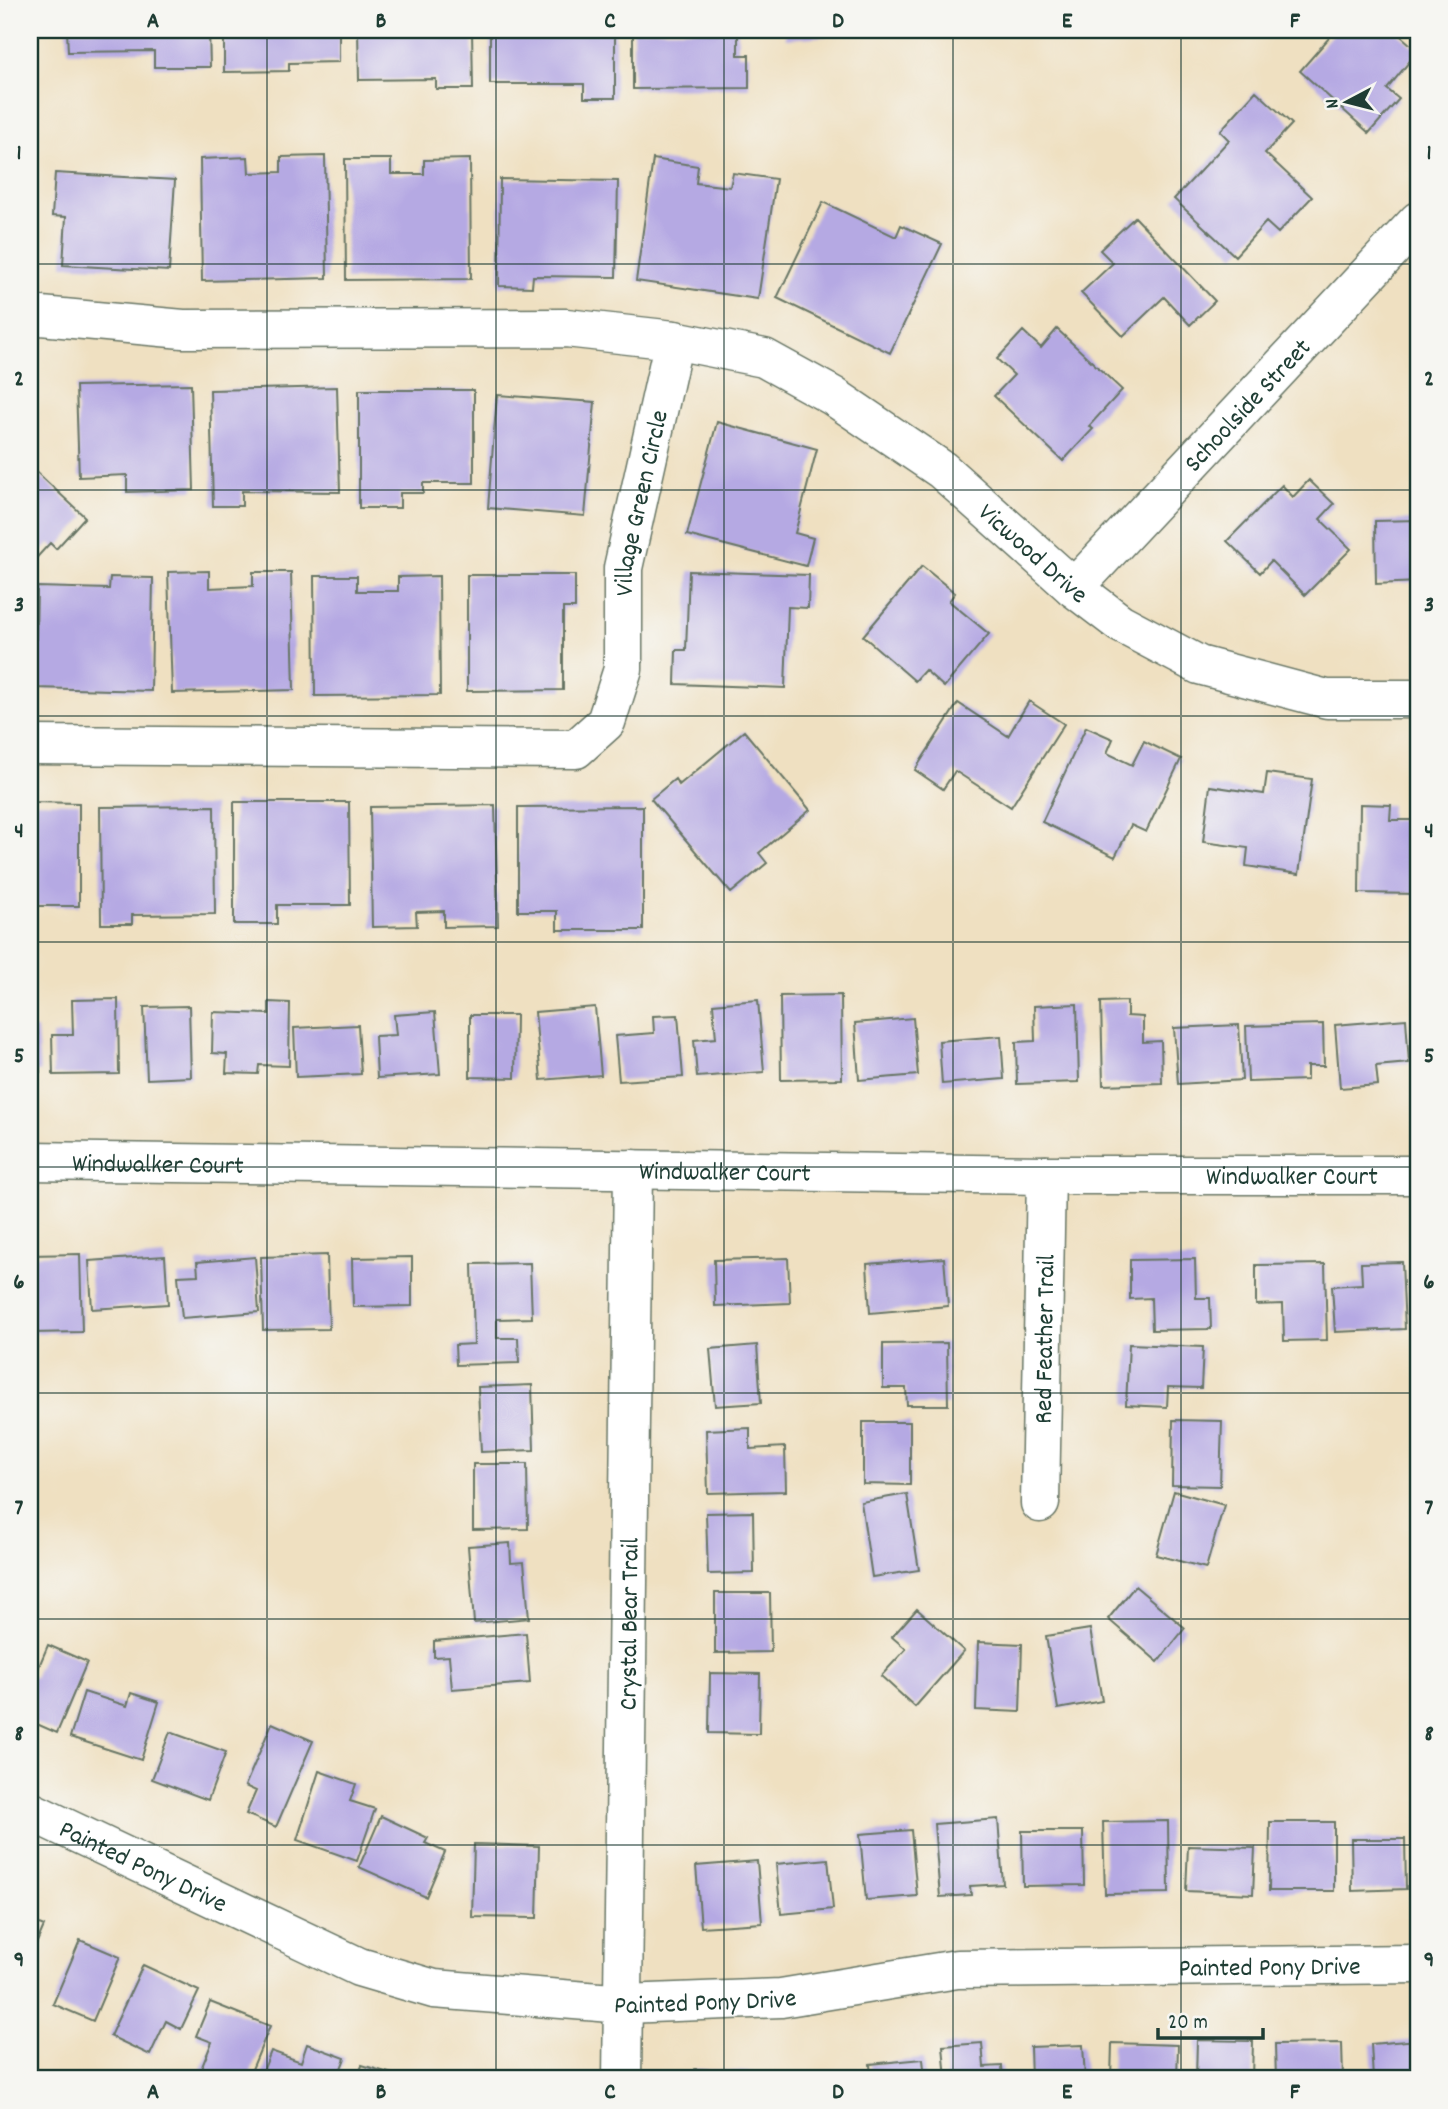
<svg xmlns="http://www.w3.org/2000/svg" width="1448" height="2109" font-family="Dekko,sans-serif">
	<style>
		.building { fill: #b5a9e3 }
		.lines { fill: none; stroke-linecap: round; stroke-linejoin: round }
		.minor-casing { stroke: #687665; stroke-width: 41 }
		.minor { stroke: #fff; stroke-width: 38 }
		.grid { fill: none; stroke: #1f3d34; stroke-width: 2; stroke-opacity: 0.55 }
		.labels { text-anchor: middle; stroke-width: 5; stroke-linejoin: round; paint-order: stroke }
		.street-label { font-size: 26px; fill: #1f3d34; stroke: #f6f6f2 }
		.neatline { fill: none; stroke: #1f3d34; stroke-width: 2.5 }
		.grid-label { font-size: 23px; text-anchor: middle; font-weight: bold; fill: #1f3d34 }
	</style>
	<rect width="100%" height="100%" fill="#f6f6f2"/>
	<filter id="ink" filterUnits="userSpaceOnUse"><feTurbulence type="fractalNoise" baseFrequency=".0143" numOctaves="2"/><feDisplacementMap in="SourceGraphic" scale="14" xChannelSelector="R" yChannelSelector="G"/><feConvolveMatrix kernelMatrix="1 2 1 2 8 2 1 2 1" color-interpolation-filters="sRGB"/></filter>
	<filter id="wash" filterUnits="userSpaceOnUse"><feTurbulence type="fractalNoise" baseFrequency=".00686" numOctaves="4" result="noise"/><feDisplacementMap in="SourceGraphic" scale="28" xChannelSelector="R" yChannelSelector="G"/><feGaussianBlur stdDeviation="1.57" result="paint"/><feColorMatrix in="noise" values="0 0 0 0 0 0 0 0 0 0 0 0 0 0 0 0 0 1.4 0 .05"/><feComposite in="paint" operator="in"/></filter>
	<g filter="url(#wash)">
		<rect width="100%" height="100%" fill="#efe0c1"/>
		<g id="blocks">
			<path class="building" d="M67 30H209L210 67H154V51L68 52Z
				M224 30H339V62L289 63V71L224 72Z
				M358 30H472L473 89H436V79L359 80Z
				M490 30H615V98H584V84H490Z
				M633 30H738V55H749V88L633 89Z
				M785 30H882V32L786 39Z
				M1336 30H1394L1418 51 1387 89 1399 99 1369 133 1300 71Z
				M1256 91 1292 124 1265 153 1312 197 1278 233 1266 222 1235 256 1174 199 1229 140 1220 131Z
				M325 156 327 278 202 281 200 159 248 157 249 173 281 172V157Z
				M345 159H391V174H424V160L470 159 471 279 346 280Z
				M653 159 698 166 696 183 730 187 733 173 776 179 758 299 636 281Z
				M55 173 175 180 169 271 63 265 66 217 52 216Z
				M500 179 618 181 616 277 533 276 532 287 499 286Z
				M823 202 896 237 901 225 942 244 890 353 777 298Z
				M1135 217 1215 301 1190 325 1164 297 1123 336 1081 293 1113 263 1100 250Z
				M1057 329 1122 390 1089 426 1093 429 1063 461 994 396 1014 375 997 359 1023 331 1041 348Z
				M191 384 194 490 127 492V475L79 477 76 386Z
				M337 387 340 492 242 491V506H213L210 390Z
				M359 390H474V483H423V493H400V508H359Z
				M497 395 595 402 585 516 488 508Z
				M717 422 817 449 795 533 813 538 806 566 687 535Z
				M30 466 85 517 56 549 50 543 30 565Z
				M1309 480 1334 504 1320 519 1351 549 1305 595 1271 561 1260 573 1227 541 1282 485 1293 497Z
				M1418 520V582L1376 584 1375 521Z
				M922 566 955 593 949 601 989 634 944 687 925 670 915 681 863 636Z
				M209 571V588L253 586V572H291L294 690 172 693 168 572Z
				M689 571 809 575 808 608 788 607 785 688 675 684 676 650H686Z
				M467 575H575V608H563V690L467 691Z
				M314 576H357V591H398V577L439 576 440 695 315 696Z
				M110 577 153 578 151 691 35 688 37 587 109 589Z
				M1029 701 1064 724 1011 807 955 771 943 789 915 770 958 703 1008 736Z
				M1086 727 1113 739 1107 753 1132 765 1144 741 1181 759 1146 832 1131 825 1115 857 1042 822Z
				M744 731 810 810 759 853 767 863 731 893 651 799 675 779 679 785Z
				M1267 773 1312 779 1299 874 1246 866 1248 848 1203 842 1210 786 1264 794Z
				M30 802 79 803V906H30Z
				M234 802H349L350 905H277V924H234Z
				M1360 804 1391 805 1390 820H1418V894L1359 893Z
				M495 805 498 926 444 927V911L416 912 417 926 372 927 370 807Z
				M214 806 215 914 132 915V924H101L100 807Z
				M643 806V930H557V911H518V807Z
				M841 995 842 1079 781 1080 780 996Z
				M118 999 119 1074 53 1075 52 1035H73L72 1000Z
				M758 1000 764 1072 697 1077 694 1040 716 1038 713 1004Z
				M1127 1001V1016L1143 1017V1042L1161 1041 1162 1083 1103 1085 1101 1002Z
				M269 1002 290 1003 289 1066 259 1065 258 1074 226 1073 227 1054 212 1053 213 1012 269 1014Z
				M1077 1004 1079 1082 1017 1084 1016 1042 1035 1041 1034 1006Z
				M189 1006 191 1077 147 1079 144 1007Z
				M595 1007 601 1075 541 1080 535 1012Z
				M435 1012 440 1074 377 1078 375 1036 396 1035 394 1015Z
				M470 1015H516L515 1078 470 1077Z
				M678 1015 683 1077 619 1081 615 1036 654 1033 653 1016Z
				M913 1018 918 1075 859 1080 855 1023Z
				M1406 1019 1409 1063 1376 1066 1378 1085 1340 1088 1335 1025Z
				M1323 1024 1324 1066H1307V1080L1248 1082 1246 1026Z
				M358 1025 361 1074 296 1077 294 1028Z
				M1239 1025 1242 1080 1178 1084 1174 1028Z
				M30 1029H37L40 1072H30Z
				M1001 1036 1004 1079 942 1084 939 1041Z
				M80 1254 82 1332 30 1333V1255Z
				M327 1255 329 1329 263 1330 261 1257Z
				M165 1256 168 1304 92 1309 89 1261Z
				M255 1257 259 1312 182 1318 178 1276 198 1275 197 1262Z
				M412 1257V1306L353 1307 352 1258Z
				M788 1258 790 1303 715 1306 714 1260Z
				M944 1258 948 1306 870 1313 867 1264Z
				M1195 1259 1196 1298H1210L1211 1329 1152 1330 1151 1298 1130 1299V1260Z
				M1402 1262 1405 1329 1335 1332 1332 1286 1362 1284 1361 1263Z
				M530 1263 532 1318 497 1319V1338H518L519 1363 456 1365 455 1345 474 1344 472 1264Z
				M1325 1264 1327 1340 1284 1341 1283 1304 1256 1305V1265Z
				M947 1343 948 1405H907L906 1388H883V1344Z
				M1129 1344 1203 1347 1201 1388 1168 1387 1167 1407 1126 1405Z
				M757 1345 761 1403 715 1406 710 1349Z
				M532 1385 534 1450 481 1452 478 1387Z
				M1173 1420 1222 1421 1220 1486 1172 1485Z
				M863 1422H910V1485L863 1484Z
				M750 1428V1449L785 1447 786 1491 708 1493 706 1430Z
				M473 1464H527L528 1529 473 1530Z
				M1174 1491 1224 1505 1206 1568 1156 1555Z
				M907 1494 919 1570 872 1577 861 1502Z
				M753 1512 754 1573 708 1574 706 1513Z
				M510 1543 511 1563 524 1562 529 1618 474 1623 468 1546Z
				M1135 1586 1185 1628 1158 1662 1108 1619Z
				M715 1593H770L771 1652 715 1653Z
				M917 1609 964 1651 915 1707 881 1676 906 1649 892 1637Z
				M1090 1629 1102 1701 1058 1709 1046 1636Z
				M526 1633 530 1683 452 1689 449 1656 434 1657V1641Z
				M978 1642 1022 1644 1020 1712 976 1710Z
				M48 1645 87 1662 57 1733 30 1721V1676L34 1678Z
				M710 1673 760 1674 759 1734 709 1733Z
				M84 1692 127 1706 131 1693 159 1702 141 1760 70 1737Z
				M272 1723 313 1741 276 1827 246 1814 256 1791 245 1786Z
				M170 1732 226 1752 208 1800 152 1779Z
				M319 1771 356 1784 350 1801 375 1809 357 1861 297 1840Z
				M381 1816 428 1838 425 1843 445 1852 426 1897 359 1867Z
				M998 1819 1003 1884 970 1886 971 1895 940 1897 934 1824Z
				M1168 1821 1169 1893 1105 1894 1103 1822Z
				M1270 1822H1334V1891H1269Z
				M911 1830 917 1896 866 1900 860 1834Z
				M1022 1831H1083L1084 1885 1023 1886Z
				M1351 1839H1405L1406 1889 1352 1891Z
				M474 1844 539 1846 537 1918 472 1917Z
				M1188 1846 1255 1848 1253 1894 1186 1891Z
				M828 1859 833 1909 781 1914 776 1864Z
				M757 1861 762 1923 701 1927 696 1866Z
				M30 1920 44 1926 30 1958Z
				M80 1940 120 1957 93 2021 53 2004Z
				M143 1965 199 1991 181 2029 166 2021 150 2055 110 2036Z
				M210 2002 270 2026 248 2079H197L212 2042 196 2036Z
				M1197 2040 1253 2041 1252 2079H1196Z
				M1418 2040V2079H1373L1371 2044Z
				M982 2043 984 2067 1002 2066 1003 2079H946L943 2046Z
				M1112 2043 1178 2045 1177 2079H1111Z
				M1342 2043 1343 2079H1276L1275 2044Z
				M307 2044 345 2058 337 2079H260L271 2051 301 2062Z
				M1083 2045 1085 2079H1031L1030 2047Z
				M923 2059 925 2079H871L870 2064Z
				M362 2065 409 2079H358Z
				M695 2069 762 2073 761 2079H695Z
				M841 2070 842 2079H777V2075Z"/>
		</g>
	</g>
	<g filter="url(#ink)">
		<use href="#blocks" fill-opacity="0" stroke="#687665" stroke-width="2"/>
		<g class="lines">
			<g class="minor-casing">
				<g id="minor">
					<path id="s1" d="M30 315 183 329 566 328 674 340 764 358 833 396 942 470 1074 588 1120 623 1199 665 1327 699H1418"/>
					<path id="s2" d="M1074 588 1418 221"/>
					<path id="s3" d="M30 745 576 749 606 722 623 669V568L674 340"/>
					<path id="s4" d="M30 1161 1046 1175H1418"/>
					<path id="s5" d="M1040 1503 1046 1175"/>
					<path id="s6" d="M30 1811 359 1967 434 1989 625 2004 781 1998 957 1969 1418 1964"/>
					<path id="s7" d="M622 2079 633 1169"/>
				</g>
			</g>
			<use href="#minor" class="minor"/>
		</g>
	</g>
	<path class="grid" d="M267 30V2079M496 30V2079M724 30V2079M953 30V2079M1181 30V2079M30 264H1418M30 490H1418M30 716H1418M30 942H1418M30 1167H1418M30 1393H1418M30 1619H1418M30 1845H1418"/>
	<g class="labels">
		<g class="street-label">
			<text dy="9" stroke="none"><textPath href="#s2" startOffset="252">Schoolside Street</textPath></text>
			<text dy="9" stroke="none"><textPath href="#s3" startOffset="810">Village Green Circle</textPath></text>
			<text dy="9" stroke="none"><textPath href="#s1" startOffset="1071">Vicwood Drive</textPath></text>
			<text dy="9" stroke="none"><textPath href="#s4" startOffset="128">Windwalker Court</textPath></text>
			<text dy="9" stroke="none"><textPath href="#s4" startOffset="695">Windwalker Court</textPath></text>
			<text dy="9" stroke="none"><textPath href="#s4" startOffset="1262">Windwalker Court</textPath></text>
			<text dy="9" stroke="none"><textPath href="#s5" startOffset="164">Red Feather Trail</textPath></text>
			<text dy="9" stroke="none"><textPath href="#s7" startOffset="455">Crystal Bear Trail</textPath></text>
			<text dy="9" stroke="none"><textPath href="#s6" startOffset="126">Painted Pony Drive</textPath></text>
			<text dy="9" stroke="none"><textPath href="#s6" startOffset="1281">Painted Pony Drive</textPath></text>
			<text dy="9" stroke="none"><textPath href="#s6" startOffset="714">Painted Pony Drive</textPath></text>
		</g>
	</g>
	<rect width="1448" height="2109" fill="none" stroke="#f6f6f2" stroke-width="77"/>
	<g transform="translate(1347 102) rotate(263)" stroke="#f6f6f2" stroke-width="5" paint-order="stroke">
	<path d="M0-5L12 26L0 18L-12 26Z" fill="#1f3d34"/>
	<text y="-10" font-size="19" font-weight="bold" text-anchor="middle" fill="#1f3d34">N</text>
	</g>
	<path d="M1158 2028v10h105v-10" fill="none" stroke="#1f3d34" stroke-width="3.5"/>
	<text x="1168" y="2028" font-size="21" fill="#1f3d34" stroke="#f6f6f2" stroke-width="5" paint-order="stroke">20 m</text>
	<rect x="38" y="38" width="1372" height="2032" class="neatline"/>
	<g class="grid-label">
		<text x="153" y="27">A</text>
		<text x="381" y="27">B</text>
		<text x="610" y="27">C</text>
		<text x="838" y="27">D</text>
		<text x="1067" y="27">E</text>
		<text x="1295" y="27">F</text>
		<text x="19" y="159">1</text>
		<text x="1429" y="159">1</text>
		<text x="19" y="385">2</text>
		<text x="1429" y="385">2</text>
		<text x="19" y="611">3</text>
		<text x="1429" y="611">3</text>
		<text x="19" y="837">4</text>
		<text x="1429" y="837">4</text>
		<text x="19" y="1062">5</text>
		<text x="1429" y="1062">5</text>
		<text x="19" y="1288">6</text>
		<text x="1429" y="1288">6</text>
		<text x="19" y="1514">7</text>
		<text x="1429" y="1514">7</text>
		<text x="19" y="1740">8</text>
		<text x="1429" y="1740">8</text>
		<text x="19" y="1966">9</text>
		<text x="1429" y="1966">9</text>
		<text x="153" y="2098">A</text>
		<text x="381" y="2098">B</text>
		<text x="610" y="2098">C</text>
		<text x="838" y="2098">D</text>
		<text x="1067" y="2098">E</text>
		<text x="1295" y="2098">F</text>
	</g>
</svg>
